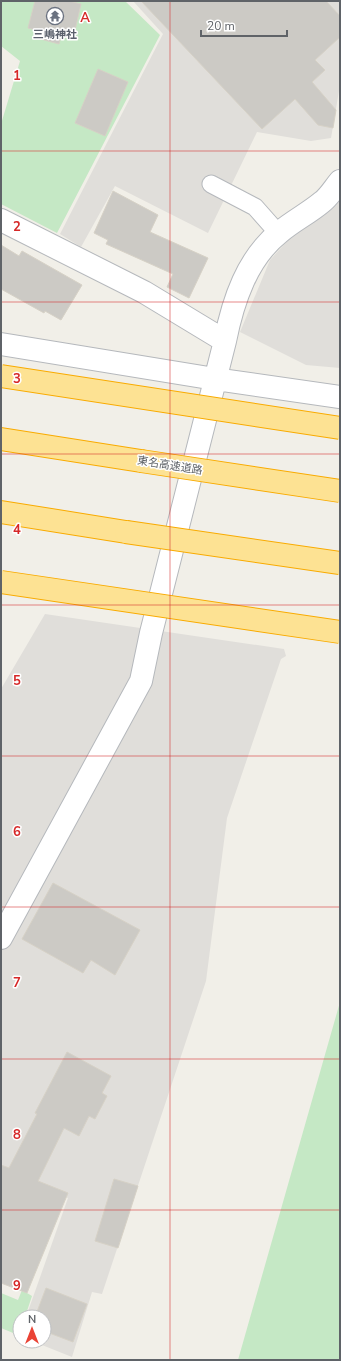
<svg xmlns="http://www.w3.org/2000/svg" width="341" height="1361" font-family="'Nunito Sans','Noto Sans JP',sans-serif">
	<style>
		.industrial { fill: #e0deda }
		.green { fill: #c5e8c5 }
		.building { fill: #cccac5; stroke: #d6d1c6 }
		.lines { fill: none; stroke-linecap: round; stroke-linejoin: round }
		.lane-casing { stroke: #b5b8bc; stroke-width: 19 }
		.street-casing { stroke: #b5b8bc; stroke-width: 24 }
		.highway-casing { stroke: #f9ab00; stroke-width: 24 }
		.lane { stroke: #fff; stroke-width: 17 }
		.street { stroke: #fff; stroke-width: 22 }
		.highway { stroke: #fde293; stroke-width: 22 }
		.highway-bridge-casing { stroke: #f9ab00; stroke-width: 24; stroke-linecap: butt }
		.highway-bridge { stroke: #fde293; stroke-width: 22 }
		.grid { fill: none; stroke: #d62828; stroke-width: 1; stroke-opacity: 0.55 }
		.labels { text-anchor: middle; stroke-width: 3; stroke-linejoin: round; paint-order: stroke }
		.worship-label { font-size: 11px; font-weight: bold; fill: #5b616d; stroke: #fff }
		.street-label { font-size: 11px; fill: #5f6368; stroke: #fff }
		.grid-label { font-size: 13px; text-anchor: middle; font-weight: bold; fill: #d62828; stroke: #fff; stroke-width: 3; stroke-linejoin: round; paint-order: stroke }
	</style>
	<rect width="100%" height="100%" fill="#f1efe8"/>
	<path class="industrial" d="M133 1H340V85L331 138 311 141 257 132 208 233 115 186 81 247 60 234 163 34Z
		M340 200V368L306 365 240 332 270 260 290 238 324 215Z
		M45 614 284 649 286 656 281 659 227 818 206 981 102 1294 92 1292 72 1357 32 1341H44V1317H26L68 1198 1 1168V689Z"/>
	<path class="green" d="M1 1H125L160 35 57 233 1 204V124L20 61 1 46Z
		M340 1002V1360H238Z
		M22 1290 32 1296 25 1317H20L18 1335 1 1328V1293L18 1300Z"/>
	<path class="building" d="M35 1H69L81 4 73 39 61 36 59 44 37 38 39 31 28 28Z
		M141 1H326L340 16V37L315 60 325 70 312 82 336 110 333 128 318 125 295 99 262 129Z
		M98 69 128 82 105 136 75 123Z
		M113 191 158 215 150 232 208 258 189 298 167 287 173 274 106 244 108 240 94 233Z
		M1 245 19 256 22 251 82 285 61 320 45 311 44 313 1 289Z
		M53 883 140 930 115 975 91 960 83 973 22 939Z
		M67 1052 111 1076 102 1093 107 1096 95 1119 89 1116 79 1136 64 1128 38 1181 68 1193 27 1293 1 1283V1165L9 1168 37 1114 35 1113Z
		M114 1179 138 1186 118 1248 95 1241Z
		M46 1288 87 1304 73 1342 44 1331V1317H35Z"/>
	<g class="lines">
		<g class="lane-casing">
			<path id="lane" d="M211 184 255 207 278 233"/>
		</g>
		<g class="street-casing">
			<path id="street" d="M1 220 144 292 225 341 151 633 141 681 1 938
				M225 341C233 301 247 258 280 232 293 221 309 213 322 202 329 197 334 188 340 181
				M1 344 215 379 340 397"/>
		</g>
		<g class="highway-casing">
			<path id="highway" d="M1 439 141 461
				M1 512 126 532"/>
		</g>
		<use href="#lane" class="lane"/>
		<use href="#street" class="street"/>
		<use href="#highway" class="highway"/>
		<g class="highway-bridge-casing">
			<path id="highway-bridge" d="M1 376 340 428
				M141 461 340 491
				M126 532 340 563
				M1 582 340 632"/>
		</g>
		<use href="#highway-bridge" class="highway-bridge"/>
	</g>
	<path class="grid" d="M170 1V1360M1 151H340M1 302H340M1 454H340M1 605H340M1 756H340M1 907H340M1 1059H340M1 1210H340"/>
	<defs>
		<g id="temple-ring" transform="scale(0.9)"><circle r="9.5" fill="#fff" stroke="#6b7280" stroke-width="1.5"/><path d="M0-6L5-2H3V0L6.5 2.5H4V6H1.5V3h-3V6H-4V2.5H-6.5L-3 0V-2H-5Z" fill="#6b7280"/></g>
	</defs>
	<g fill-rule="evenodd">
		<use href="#temple-ring" x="55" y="16"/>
	</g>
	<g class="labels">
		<g class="worship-label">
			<text x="55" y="38">三嶋神社</text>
		</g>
		<g class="street-label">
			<text transform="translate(170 465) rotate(9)" y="4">東名高速道路</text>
		</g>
	</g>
	<g class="grid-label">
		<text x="85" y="22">A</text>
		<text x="17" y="80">1</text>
		<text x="17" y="231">2</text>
		<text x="17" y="383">3</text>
		<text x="17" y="534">4</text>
		<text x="17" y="685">5</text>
		<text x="17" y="836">6</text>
		<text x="17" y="987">7</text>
		<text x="17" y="1139">8</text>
		<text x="17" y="1290">9</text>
	</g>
	<rect width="341" height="1361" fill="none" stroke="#5f6368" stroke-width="4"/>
	<g transform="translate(32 1329)"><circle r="19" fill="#ffffff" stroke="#bfc1c3"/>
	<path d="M0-3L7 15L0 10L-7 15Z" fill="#ea4335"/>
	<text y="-6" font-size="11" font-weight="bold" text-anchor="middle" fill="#5f6368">N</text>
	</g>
	<path d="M201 30v6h86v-6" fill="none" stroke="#5f6368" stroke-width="2"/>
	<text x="207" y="30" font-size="12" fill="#5f6368" stroke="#ffffff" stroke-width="3" paint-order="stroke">20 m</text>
</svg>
